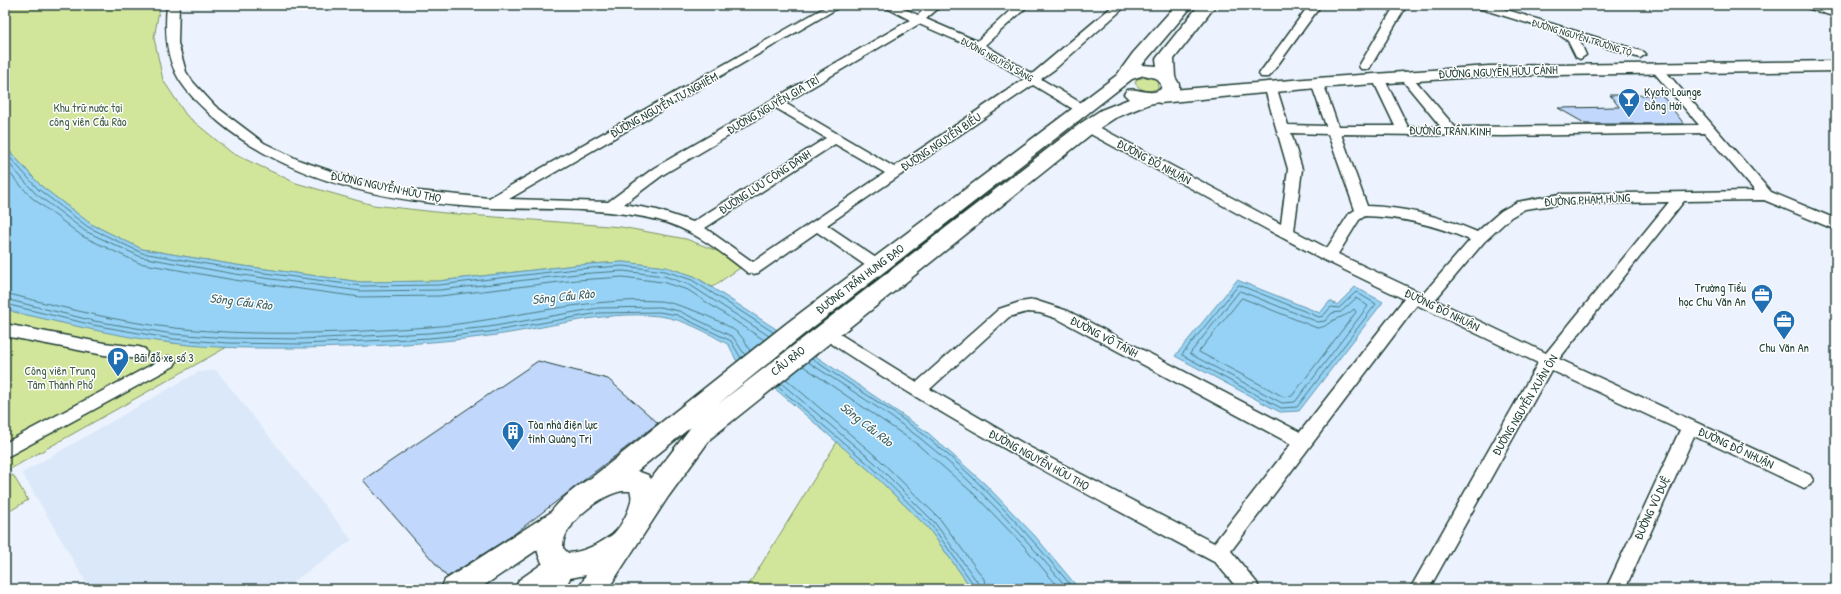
<svg xmlns="http://www.w3.org/2000/svg" width="1841" height="594" font-family="'Patrick Hand',sans-serif">
	<style>
		.built { fill: #dbe8f9 }
		.green { fill: #d2e69b; stroke: #789268 }
		.water { fill: #95d2f5; stroke: #6696a8 }
		.lines { fill: none; stroke-linecap: round; stroke-linejoin: round }
		.shore { stroke: #4e7981; stroke-width: 1 }
		.building { fill: #c1d7fc; stroke: #1f3d34 }
		.minor-casing { stroke: #1f3d34; stroke-width: 3 }
		.secondary-casing { stroke: #1f3d34; stroke-width: 3 }
		.primary-casing { stroke: #1f3d34; stroke-width: 3 }
		.minor { fill: #fff; fill-rule: evenodd }
		.secondary { fill: #fff; fill-rule: evenodd }
		.primary { fill: #fff; fill-rule: evenodd }
		.labels { text-anchor: middle; stroke-width: 3; stroke-linejoin: round; paint-order: stroke }
		.far-street-label { font-size: 10px; fill: #1f3d34; stroke: #fff }
		.street-label { font-size: 12px; fill: #1f3d34; stroke: #fff }
		.poi-label { font-size: 12px; fill: #1f3d34; stroke: #fff; text-anchor: start }
		.park-label { font-size: 12px; fill: #435f49; stroke: #fff }
		.water-label { font-size: 13px; font-style: italic; fill: #3c6264; stroke: #fff }
	</style>
	<rect width="100%" height="100%" fill="#ecf3fe"/>
	<filter id="ink" filterUnits="userSpaceOnUse"><feTurbulence type="fractalNoise" baseFrequency=".025" numOctaves="2"/><feDisplacementMap in="SourceGraphic" scale="8" xChannelSelector="R" yChannelSelector="G"/><feConvolveMatrix kernelMatrix="1 2 1 2 8 2 1 2 1" color-interpolation-filters="sRGB"/></filter>
	<g filter="url(#ink)">
		<path class="built" d="M216 370 352 540 283 589H90L22 473 198 372Z"/>
		<path class="green" d="M9 5H160L154 38 163 80 186 115 232 153 296 183 373 205 445 213 621 227 686 239 720 252 743 266 712 287 694 276 666 267 623 262 576 265 439 281 361 282 236 265 142 249 91 224 41 186 5 146V11Z
			M1147 77 1157 80 1158 88C1150 93 1140 91 1135 83L1137 79Z
			M5 307 15 312 92 329 172 343 227 347 5 472Z
			M837 442 869 470 929 529 972 589H746Z
			M13 475 28 500 5 514V480Z"/>
		<path class="water" d="M5 146 41 186 91 224 142 249 236 265 361 282 439 281 576 265 623 262 666 267 694 276 776 329 927 432 984 483 1035 536 1079 589H972L929 529 869 470 779 392 736 360 729 345C708 333 684 319 659 316 602 310 545 329 489 336 427 344 365 347 303 348 260 348 215 349 172 343 119 337 67 324 14 312L5 307Z
			M1237 280 1320 313 1330 301 1337 305 1355 287 1383 302 1299 411 1280 412 1175 356Z"/>
		<g class="lines">
			<path class="shore" d="M5 152 38 189 88 227 142 253 236 269 361 286 439 285 576 269 623 266 665 271 692 280 773 332
				M5 159 35 193 85 231 141 257 235 274 360 291 440 290 577 274 623 271 664 276 690 285 769 336
				M5 168 31 197 82 236 139 263 234 280 360 297 440 296 577 280 623 277 662 282 688 290 764 340
				M1239 285 1319 317 1323 316 1331 307 1339 308 1356 292 1376 304 1297 407 1281 408 1182 355Z
				M1240 291 1318 322 1325 321 1332 313 1341 312 1356 298 1368 306 1295 402 1282 403 1190 354Z
				M5 293C61 307 117 322 175 328 259 337 345 333 429 327 506 321 581 297 659 301 676 302 728 322 740 335 744 339 747 346 750 351
				M1242 298 1317 328C1327 327 1326 324 1334 320 1344 315 1345 317 1354 309L1356 312 1292 396 1284 397 1199 352Z
				M5 299 94 321 173 334 228 338 302 339 429 333 489 327 598 308 660 307 679 311 733 337 745 355
				M5 304 93 325 173 339 228 343 302 344 430 338 489 332 599 313 659 312 677 315 731 341 741 358
				M812 359C849 384 888 407 923 434 980 479 1028 534 1074 589
				M808 362C846 387 885 411 921 439 976 483 1023 535 1068 589
				M803 366 917 444 974 494 1024 546 1060 589
				M786 379 879 459 940 519 984 579 986 589
				M781 383 875 463 935 523 978 583 980 589
				M777 386 872 467 932 526 974 585 975 589"/>
		</g>
		<path class="building" d="M1610 95H1662L1684 124H1586L1558 108 1619 107Z
			M538 361 608 379 658 423 513 535 447 577 363 480Z"/>
		<g class="lines">
			<g class="minor-casing">
				<path id="minor" d="M167 5H179L178 43 186 72 193 82 215 106 264 143 301 161 352 178 408 190 489 198 829 5H843L509 199 608 202 654 168 910 20 881 5H896L918 15 929 5H942L926 19 977 41 1016 5H1029L985 45 1032 74 1114 5H1127L1055 69 1041 79 1086 106 1088 109 1086 112H1078L1033 85 827 225 882 262 884 266 882 270 877 271 872 270 817 232 758 273 753 274 748 273C720 251 693 229 658 220 604 207 548 210 493 208 398 204 295 185 220 123 176 85 162 64 167 5ZM919 24 974 48 1024 79 894 167 785 103ZM776 108 826 138 693 222 657 210 624 204 664 174ZM835 144 885 173 753 262 705 228Z
					M1309 5H1321L1269 77H1261L1259 74Z
					M1395 5H1407L1369 69H1361L1359 66Z
					M1473 5H1491L1644 52 1646 54 1640 58 1579 39 1586 55 1580 59 1576 57 1568 41 1556 32 1475 7Z
					M1802 5H1819L1836 10V17L1804 7Z
					M1657 65 1661 66 1771 192 1836 219V230L1764 200 1684 201 1559 359 1810 475 1813 480 1810 485 1804 488 1798 485 1694 436 1625 589H1606L1680 430 1551 370 1429 589H1410L1538 363 1417 305 1231 551 1257 583 1259 589H1238L1216 563C1081 491 947 421 820 336L817 332 820 328 825 326 830 328 917 382 999 309 1020 302 1034 300 1068 311 1300 432 1404 299 1324 260 1083 130 1082 127 1083 124H1093L1281 224 1288 169 1264 86 1266 83 1270 82 1276 86 1288 125 1326 126 1311 83 1317 79 1323 83 1338 126H1395L1372 78 1378 74 1384 78 1408 127H1441L1399 76 1405 72 1409 73 1455 127 1699 125 1651 69ZM1291 133 1328 134 1355 210 1349 214 1327 248 1294 231 1302 169ZM1705 133 1755 191 1560 194 1517 202 1501 211 1477 232C1442 217 1406 207 1367 206L1341 134 1503 136ZM1669 202 1546 353 1435 300 1484 242 1511 217 1525 209 1560 204ZM1365 216C1402 217 1435 225 1470 240L1423 294 1338 254 1359 220ZM1027 312 1040 313 1058 319 1291 444 1214 543 1031 448 930 389 1009 317Z
					M5 324 104 343 139 347 145 349 147 353 145 357 139 359 104 355 5 336Z
					M168 356 174 358 176 362 174 366 5 458V443Z"/>
			</g>
			<g class="secondary-casing">
				<path id="secondary" d="M1836 61V71L1489 76 1317 88 1160 103 1154 101 1151 97 1154 93 1160 91 1317 78 1489 66Z
					M562 507 571 511 575 519 571 527 479 589H441L445 580 553 511Z
					M562 553 572 557 576 566C563 593 540 589 515 589L519 580 552 557Z"/>
			</g>
			<g class="primary-casing">
				<path id="primary" d="M1176 5H1193L1142 65 1157 66 1156 59 1159 55 1199 5H1216L1174 59 1175 77 1179 84V90L1169 100 1149 104 1115 118 1095 131 711 438 668 497 608 589H579L586 575 570 578 565 589H537L547 569C517 537 563 493 591 478L787 323 1117 75 1133 53ZM1144 75 1156 78 1161 84V89C1149 97 1139 87 1127 90L1124 94 1129 99 1101 110 1081 123 718 404 803 335 1132 79ZM691 427 651 479 648 475 637 471ZM622 491H630C636 501 621 528 612 535 599 544 584 552 568 553L563 548C562 524 600 495 622 491Z"/>
			</g>
			<use href="#minor" class="minor"/>
			<use href="#secondary" class="secondary"/>
			<use href="#primary" class="primary"/>
		</g>
	</g>
	<defs>
		<g id="bar-pin" transform="scale(1.15)"><path d="M0 17L-7.5 6A9.5 9.5 0 1 1 7.5 6Z" fill="#1f6fb2" stroke="#fff"/><path d="M-6-5H6L.8 .8V4.5H3.5V6h-7V4.5H-.8V.8Z" fill="#fff"/></g>
		<g id="office-pin" transform="scale(1.15)"><path d="M0 17L-7.5 6A9.5 9.5 0 1 1 7.5 6Z" fill="#1f6fb2" stroke="#fff"/><path d="M-6-3h4V-5.5h4V-3h4V5H-6ZM-1-4.5V-3h2v-1.5ZM-6 0V1H6V0Z" fill="#fff"/></g>
		<g id="parking-pin" transform="scale(1.15)"><path d="M0 17L-7.5 6A9.5 9.5 0 1 1 7.5 6Z" fill="#1f6fb2" stroke="#fff"/><path d="M-3.5-5.5H1a3.5 3.5 0 0 1 0 7H-1V5.5H-3.5ZM-1-3.4V-.6H.8a1.4 1.4 0 0 0 0-2.8Z" fill="#fff"/></g>
		<g id="building-pin" transform="scale(1.15)"><path d="M0 17L-7.5 6A9.5 9.5 0 1 1 7.5 6Z" fill="#1f6fb2" stroke="#fff"/><path d="M-4-6H4V6H1V3H-1V6H-4ZM-2.5-4.3h1.7v1.8h-1.7ZM.8-4.3h1.7v1.8H.8ZM-2.5-1h1.7V.8h-1.7ZM.8-1h1.7V.8H.8Z" fill="#fff"/></g>
	</defs>
	<g fill-rule="evenodd">
		<use href="#bar-pin" x="1629" y="99"/>
		<use href="#office-pin" x="1762" y="295"/>
		<use href="#office-pin" x="1784" y="321"/>
		<use href="#parking-pin" x="118" y="358"/>
		<use href="#building-pin" x="513" y="432"/>
	</g>
	<g class="labels">
		<g class="far-street-label">
			<text transform="translate(1582 37) rotate(17)" y="4">ĐƯỜNG NGUYỄN TRƯỜNG TỘ</text>
			<text transform="translate(997 59) rotate(29)" y="4">ĐƯỜNG NGUYỄN SÁNG</text>
		</g>
		<g class="street-label">
			<text transform="translate(1498 72) rotate(-2)" y="4">ĐƯỜNG NGUYỄN HỮU CẢNH</text>
			<text transform="translate(664 105) rotate(-29)" y="4">ĐƯỜNG NGUYỄN TƯ NGHIÊM</text>
			<text transform="translate(773 105) rotate(-30)" y="4">ĐƯỜNG NGUYỄN GIA TRÍ</text>
			<text transform="translate(1450 131) rotate(1)" y="4">ĐƯỜNG TRẦN KINH</text>
			<text transform="translate(941 142) rotate(-34)" y="4">ĐƯỜNG NGUYỄN BIỂU</text>
			<text transform="translate(1154 162) rotate(28)" y="4">ĐƯỜNG ĐỖ NHUẬN</text>
			<text transform="translate(765 182) rotate(-33)" y="4">ĐƯỜNG LƯU CÔNG DANH</text>
			<text transform="translate(386 187) rotate(12)" y="4">ĐƯỜNG NGUYỄN HỮU THỌ</text>
			<text transform="translate(1587 200) rotate(-3)" y="4">ĐƯỜNG PHẠM HÙNG</text>
			<text transform="translate(860 279) rotate(-37)" y="4">ĐƯỜNG TRẦN HƯNG ĐẠO</text>
			<text transform="translate(1442 310) rotate(26)" y="4">ĐƯỜNG ĐỖ NHUẬN</text>
			<text transform="translate(1104 337) rotate(28)" y="4">ĐƯỜNG VÕ TÁNH</text>
			<text transform="translate(788 361) rotate(-38)" y="4">CẦU RÀO</text>
			<text transform="translate(1525 405) rotate(-59)" y="4">ĐƯỜNG NGUYỄN XUÂN ÔN</text>
			<text transform="translate(1736 448) rotate(25)" y="4">ĐƯỜNG ĐỖ NHUẬN</text>
			<text transform="translate(1039 460) rotate(29)" y="4">ĐƯỜNG NGUYỄN HỮU THỌ</text>
			<text transform="translate(1652 508) rotate(-65)" y="4">ĐƯỜNG VŨ DUỆ</text>
		</g>
		<g class="poi-label">
			<text x="1644" y="96">Kyoto Lounge<tspan x="1644" dy="14">Đồng Hới</tspan></text>
			<text x="1746" y="292" text-anchor="end">Trường Tiểu<tspan x="1746" dy="14">học Chu Văn An</tspan></text>
			<text x="1784" y="352" text-anchor="middle">Chu Văn An</text>
			<text x="134" y="362">Bãi đỗ xe số 3</text>
			<text x="528" y="429">Tòa nhà điện lực<tspan x="528" dy="14">tỉnh Quảng Trị</tspan></text>
		</g>
		<g class="park-label">
			<text x="88" y="112">Khu trữ nước tại<tspan x="88" dy="14">công viên Cầu Rào</tspan></text>
			<text x="60" y="375">Công viên Trung<tspan x="60" dy="14">Tâm Thành Phố</tspan></text>
		</g>
		<g class="water-label">
			<text transform="translate(563 296) rotate(-6)" y="5">Sông Cầu Rào</text>
			<text transform="translate(241 301) rotate(7)" y="5">Sông Cầu Rào</text>
			<text transform="translate(867 424) rotate(38)" y="5">Sông Cầu Rào</text>
		</g>
	</g>
	<rect width="1841" height="594" fill="none" stroke="#fff" stroke-width="20"/>
	<rect x="10" y="10" width="1821" height="574" fill="none" stroke="#1f3d34" stroke-width="1.5" filter="url(#ink)"/>
</svg>
